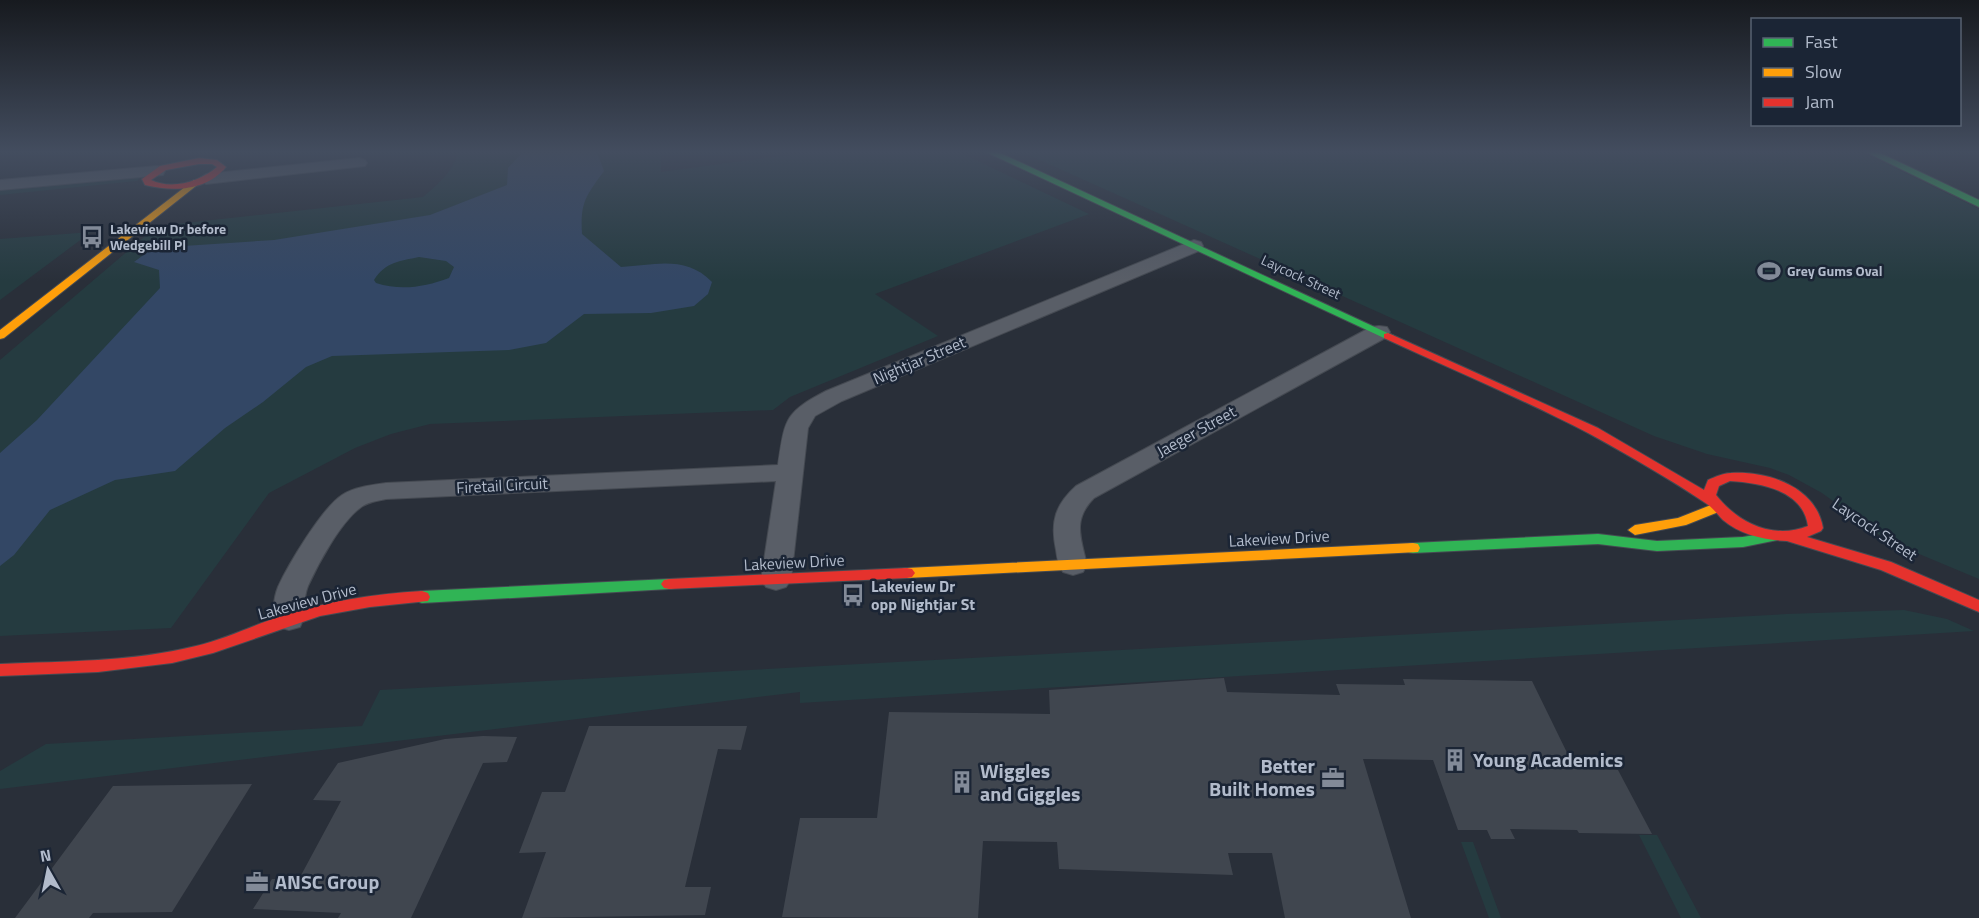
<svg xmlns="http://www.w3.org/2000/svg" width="1979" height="918" font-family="'Titillium Web',sans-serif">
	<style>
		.green { fill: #253b40 }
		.water { fill: #334765; fill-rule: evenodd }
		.building { fill: #40464f }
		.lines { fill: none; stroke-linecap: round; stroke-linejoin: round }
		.street-casing { stroke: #454a52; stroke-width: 2 }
		.fast-casing { stroke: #454a52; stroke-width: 2 }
		.slow-casing { stroke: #454a52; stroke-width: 2 }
		.jam-casing { stroke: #454a52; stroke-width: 2 }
		.street { fill: #595e67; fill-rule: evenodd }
		.fast { fill: #30b455; fill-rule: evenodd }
		.slow { fill: #ff9f0a; fill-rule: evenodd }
		.jam { fill: #e5322d; fill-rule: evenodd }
		.labels { text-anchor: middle; stroke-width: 5; stroke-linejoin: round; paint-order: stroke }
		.far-poi-label { font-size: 14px; font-weight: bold; fill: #b2bbcb; stroke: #1b2535; text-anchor: start }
		.far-street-label { font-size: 14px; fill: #b2bbcb; stroke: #1b2535 }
		.street-label { font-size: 16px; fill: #b2bbcb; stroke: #1b2535 }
		.poi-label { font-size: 16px; font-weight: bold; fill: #b2bbcb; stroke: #1b2535; text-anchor: start }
		.near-poi-label { font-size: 20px; font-weight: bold; fill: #b2bbcb; stroke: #1b2535; text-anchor: start }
	</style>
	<rect width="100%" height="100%" fill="#292f39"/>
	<path class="green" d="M458 152H661V172L812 152H959L1089 214 875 294 938 336 790 397 773 410 430 424 391 434 355 448 269 493 171 628 0 636V360L157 226 423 197C438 184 453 172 458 152Z
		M1022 152H1862L1979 209V579L1888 541 1822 493 1789 475 1770 468 1707 454 1654 436Z
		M144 173 137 181 0 195V187Z
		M91 232 0 300V239Z
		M1904 610 1947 619 1974 631 800 703V692L0 789V771L46 744 362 726 380 690 1787 614Z
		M1639 835H1657L1701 918H1681Z
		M1461 842H1473L1501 918H1489Z"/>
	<path class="water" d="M597 152 604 171C586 196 580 202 582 234L621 267C655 265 686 255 712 282L708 294 694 306 651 313 584 314 546 343 509 350 332 356 306 367 263 402 225 428 175 471 115 480 50 510 14 555 0 566V453L37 420 160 288 159 270 134 262 153 248 274 240 430 215 507 185 508 168 522 153ZM419 257 446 261 454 267 449 278C425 287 401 291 376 283L374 280C385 262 400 261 419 257Z"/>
	<path class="building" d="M1224 678 1227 692 1340 695 1336 684 1405 685 1403 679 1532 681 1575 769 1618 770 1652 834 1579 833 1577 830 1510 829 1515 839H1491L1487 830H1458L1433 760 1363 759 1411 918H1285L1272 853H1228L1233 875 1059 869 1057 842 983 841 978 918 782 917 800 818H877L889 712 1050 714 1049 690Z
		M589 726H747L741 750 718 749 685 887H711L705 915 522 918 546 852 519 853 542 792H565Z
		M483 736 517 737 507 762 483 763 411 918H338L341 913 253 909 272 879H299L341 801 313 800 338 763 445 739Z
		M252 784 172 912 93 913 89 918H15L113 786Z"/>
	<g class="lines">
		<g class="street-casing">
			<path id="street" d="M359 158 365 160 367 163 365 166 206 184 198 179 206 174Z
				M157 166 163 167 165 171 163 175 0 190V180Z
				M1194 240 1201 242 1203 246 1201 250 842 401 815 416 808 428 791 580 786 587 776 590 766 587 761 580 776 481 386 499C377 501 367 502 360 508 340 523 318 564 308 586 302 600 307 614 300 627L289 630 278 627C272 616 273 599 278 587 288 565 322 508 342 495 354 487 372 485 386 483L778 465C785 419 784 413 826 391Z
				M1379 326 1387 327 1390 332 1387 337 1094 498C1072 520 1081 538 1087 565L1083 572 1073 575 1063 572C1058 565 1057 558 1056 550 1050 522 1055 505 1076 486L1371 327Z"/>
		</g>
		<g class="fast-casing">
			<path id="fast" d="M986 152H998L1394 336 1388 339 1384 338Z
				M1866 152H1878L1979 200V207Z
				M1777 531 1784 536 1782 539 1743 547 1657 551 1598 544 1413 553 1408 552 1406 548 1408 544 1413 543 1598 534 1657 541 1743 537Z
				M669 579 674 580 677 584 674 588 669 589 422 603 416 601 414 597 416 593 422 591Z"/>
		</g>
		<g class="slow-casing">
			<path id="slow" d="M194 180 201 182 4 338 0 339V330Z
				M1716 503 1723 508 1721 511 1686 525 1635 535 1628 530 1635 525 1678 518Z
				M1413 543 1418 544 1420 548 1418 552 907 578 902 577 899 573 902 569 907 568Z"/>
		</g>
		<g class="jam-casing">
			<path id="jam" d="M199 158 217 160 226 167C206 191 174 192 145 185L142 179 160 166ZM199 164H212L217 167C200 182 171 190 151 180L166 170Z
				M1388 333 1598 428 1704 490 1708 480C1715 477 1723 473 1731 473 1769 471 1816 487 1823 528L1821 531 1807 537 1891 562 1979 600V612L1881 570 1787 541C1764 540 1741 535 1723 520 1718 515 1713 508 1707 504 1670 479 1630 456 1590 434 1523 399 1453 370 1384 338V334ZM1730 481C1761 483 1803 490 1808 526 1773 540 1738 523 1716 495L1719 486Z
				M907 568 912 569 915 573 912 577 907 578 669 589 664 588 661 584 664 580 669 579Z
				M422 591 428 593 430 597 428 601 370 607 320 616 213 653 172 663 98 672 0 676V664C65 661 132 662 196 646 226 639 253 625 282 616 328 601 374 594 422 591Z"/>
		</g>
		<use href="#street" class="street"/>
		<use href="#fast" class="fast"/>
		<use href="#slow" class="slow"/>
		<use href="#jam" class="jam"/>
	</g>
	<linearGradient id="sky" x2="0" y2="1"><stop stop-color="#171a1f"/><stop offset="0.54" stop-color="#434d5f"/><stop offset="1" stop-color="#434d5f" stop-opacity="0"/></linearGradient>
	<rect width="1979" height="281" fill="url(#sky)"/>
	<defs>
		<g id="bus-bare" transform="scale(1.8)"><path d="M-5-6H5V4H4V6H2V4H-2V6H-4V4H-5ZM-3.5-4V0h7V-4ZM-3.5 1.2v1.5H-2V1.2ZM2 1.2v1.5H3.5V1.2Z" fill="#828a98" stroke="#1b2535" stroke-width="2.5" paint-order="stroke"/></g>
		<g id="stadium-bare" transform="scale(1.8)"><path d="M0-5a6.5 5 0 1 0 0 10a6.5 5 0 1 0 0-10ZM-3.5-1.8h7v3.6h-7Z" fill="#828a98" stroke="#1b2535" stroke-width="2.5" paint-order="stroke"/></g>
		<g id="building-bare" transform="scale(1.8)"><path d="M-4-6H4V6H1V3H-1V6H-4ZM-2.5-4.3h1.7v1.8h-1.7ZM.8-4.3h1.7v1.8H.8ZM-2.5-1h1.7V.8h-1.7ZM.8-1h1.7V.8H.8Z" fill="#828a98" stroke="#1b2535" stroke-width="2.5" paint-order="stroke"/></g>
		<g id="office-bare" transform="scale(1.8)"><path d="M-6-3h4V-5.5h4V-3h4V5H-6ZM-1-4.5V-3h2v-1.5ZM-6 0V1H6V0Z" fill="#828a98" stroke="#1b2535" stroke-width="2.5" paint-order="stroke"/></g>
	</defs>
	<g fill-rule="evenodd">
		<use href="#bus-bare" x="92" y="237"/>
		<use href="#stadium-bare" x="1769" y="271"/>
		<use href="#bus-bare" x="853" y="595"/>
		<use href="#building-bare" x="1455" y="760"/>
		<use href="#office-bare" x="1333" y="778"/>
		<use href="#building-bare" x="962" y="782"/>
		<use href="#office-bare" x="257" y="882"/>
	</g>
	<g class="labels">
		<g class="far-poi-label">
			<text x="110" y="234">Lakeview Dr before<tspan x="110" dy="16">Wedgebill Pl</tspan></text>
			<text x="1787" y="276">Grey Gums Oval</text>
		</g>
		<g class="far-street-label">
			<text transform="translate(1301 277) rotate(25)" y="5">Laycock Street</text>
		</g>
		<g class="street-label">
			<text transform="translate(919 360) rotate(-23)" y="6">Nightjar Street</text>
			<text transform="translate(1196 431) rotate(-29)" y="6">Jaeger Street</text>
			<text transform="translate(502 485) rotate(-3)" y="6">Firetail Circuit</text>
			<text transform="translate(1875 529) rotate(34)" y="6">Laycock Street</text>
			<text transform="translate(1279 538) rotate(-3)" y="6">Lakeview Drive</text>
			<text transform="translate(794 562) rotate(-3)" y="6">Lakeview Drive</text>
			<text transform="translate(307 601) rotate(-15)" y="6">Lakeview Drive</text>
		</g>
		<g class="poi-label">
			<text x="871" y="592">Lakeview Dr<tspan x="871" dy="18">opp Nightjar St</tspan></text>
		</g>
		<g class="near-poi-label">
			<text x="1473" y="767">Young Academics</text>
			<text x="1315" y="773" text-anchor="end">Better<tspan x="1315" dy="23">Built Homes</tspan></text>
			<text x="980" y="778">Wiggles<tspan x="980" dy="23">and Giggles</tspan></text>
			<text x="275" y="889">ANSC Group</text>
		</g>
	</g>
	<rect x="1751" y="18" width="210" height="108" fill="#1b2535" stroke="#576171" stroke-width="1.5"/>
	<rect x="1763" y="38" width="30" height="9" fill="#30b455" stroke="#576171" stroke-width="1.5"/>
	<text x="1805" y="48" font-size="18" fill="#b2bbcb">Fast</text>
	<rect x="1763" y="68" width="30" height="9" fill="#ff9f0a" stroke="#576171" stroke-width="1.5"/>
	<text x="1805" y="78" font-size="18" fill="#b2bbcb">Slow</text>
	<rect x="1763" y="98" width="30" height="9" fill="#e5322d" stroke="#576171" stroke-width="1.5"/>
	<text x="1805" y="108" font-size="18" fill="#b2bbcb">Jam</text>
	<g transform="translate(48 870) rotate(351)" stroke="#1b2535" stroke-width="4.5" paint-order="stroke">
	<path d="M0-4.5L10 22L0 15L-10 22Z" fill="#b2bbcb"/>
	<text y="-9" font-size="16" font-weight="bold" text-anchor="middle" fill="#b2bbcb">N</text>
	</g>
</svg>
